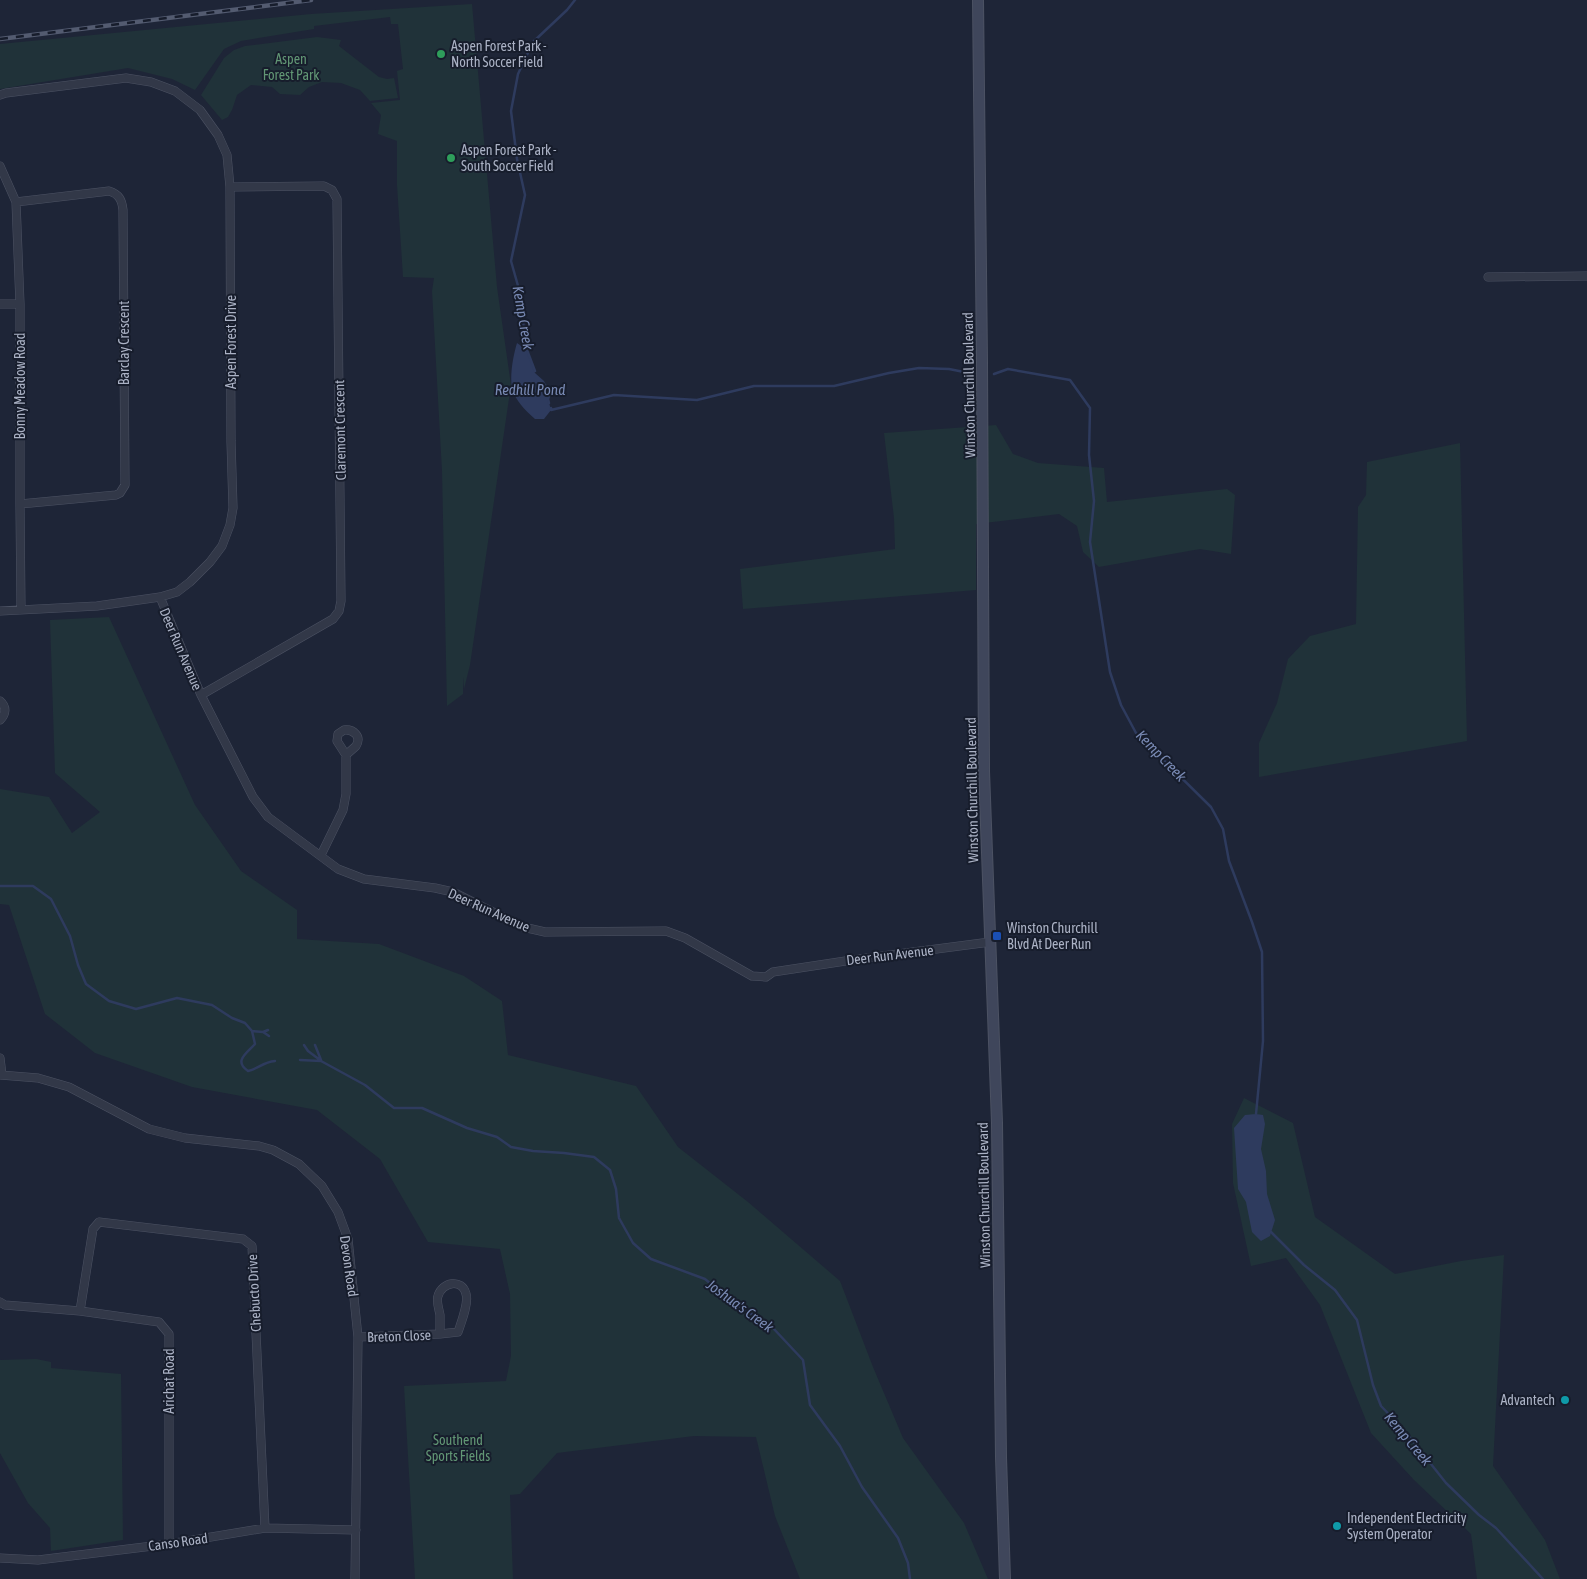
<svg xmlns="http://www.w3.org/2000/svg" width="1587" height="1579" font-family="'Asap Condensed',sans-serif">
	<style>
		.green { fill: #203239 }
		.water { fill: #2e3b5e }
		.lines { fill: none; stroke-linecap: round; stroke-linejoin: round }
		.stream { stroke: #2e3b5e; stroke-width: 2.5 }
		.street-casing { stroke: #4c5263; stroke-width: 9 }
		.secondary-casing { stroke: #4c5263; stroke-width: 12 }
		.street { stroke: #323848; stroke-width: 8 }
		.secondary { stroke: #3f465b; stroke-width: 10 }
		.rail-casing { stroke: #535b70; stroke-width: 4.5 }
		.rail { stroke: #171d2c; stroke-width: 2.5; stroke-dasharray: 8; stroke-linecap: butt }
		.leisure-dot { fill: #2e9e5b; stroke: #171d2c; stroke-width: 2 }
		.transit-dot { fill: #1a4fb4; stroke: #171d2c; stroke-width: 2 }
		.culture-dot { fill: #0f9aa8; stroke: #171d2c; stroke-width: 2 }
		.labels { text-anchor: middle; stroke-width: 4; stroke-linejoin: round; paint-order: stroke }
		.poi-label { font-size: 14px; fill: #abb2c5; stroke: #171d2c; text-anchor: start }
		.park-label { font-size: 14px; fill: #629775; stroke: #171d2c }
		.street-label { font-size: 14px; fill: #abb2c5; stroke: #171d2c }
		.water-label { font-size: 15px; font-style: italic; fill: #798ab4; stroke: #171d2c }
	</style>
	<rect width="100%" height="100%" fill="#1e2537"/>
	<path class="green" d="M472 4 497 287 511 385 470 665 464 689 463 677V694L447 706 442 471 432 291 434 278 403 277 397 185V141L378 134 381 115 371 103 400 100 397 71 403 69 398 24H391L390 17 314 26V29L241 41 224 49 195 90 172 79 128 68 0 89V44L311 14Z
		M317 37 341 40 339 46 379 77 387 79 394 78 398 98 370 101 360 90 341 83 322 82 309 87 300 95 280 94 272 87 251 85 237 95 232 110 228 117 222 120 201 95 224 58 234 50 245 46Z
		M996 425 1013 454 1038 463 1104 468 1107 502 1227 489 1235 495 1231 554 1200 549 1099 567 1083 552 1077 526 1059 514 976 524V590L743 609 740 569 895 549 894 518 884 433Z
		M1460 443 1467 741 1259 777V743L1277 703 1288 659 1310 636 1356 624 1358 507 1366 495 1367 462Z
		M109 617 195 805 241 871 297 910V939L379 944 464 976 502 1001 508 1055 636 1086 678 1147 748 1202 840 1281 873 1367 903 1438 964 1523 988 1579H800L775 1516 756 1437 694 1436 557 1453 520 1494 510 1495 513 1579H415L404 1386 506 1381 511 1356 510 1294 500 1249 428 1242 380 1159 317 1110 192 1087 95 1053 45 1014 9 905 0 904V789L49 797 72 833 100 812 55 773 50 620Z
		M1244 1098 1293 1123 1315 1217 1395 1274 1461 1261 1504 1255 1493 1466 1545 1540 1560 1579H1477L1471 1534 1414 1480 1371 1433 1320 1305 1286 1258 1251 1266 1233 1183 1232 1124Z
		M36 1359 51 1362V1368L121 1374 123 1540 51 1551 50 1528 28 1503 0 1453V1360Z"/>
	<path class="water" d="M517 343 527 350 535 373 544 381 550 393 548 399 551 410 544 419H535C527 412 519 404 514 394 508 382 513 356 517 343Z
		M1256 1114 1263 1115 1265 1124 1261 1149 1266 1171 1267 1194 1275 1220 1270 1236 1261 1241 1252 1232 1246 1202 1238 1189 1234 1128 1245 1115Z"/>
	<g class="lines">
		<path class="stream" d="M535 371 527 350 524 334 522 300 511 261 525 195 517 159 511 111 518 74 533 42 567 10 575 0
			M994 374 1008 369 1070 380 1090 408 1089 455 1094 501 1090 542 1110 672 1121 705 1136 733 1211 807 1223 829 1229 861 1252 922 1262 952 1263 1041 1256 1114
			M545 385 550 393 548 399 549 403
			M551 408V410L614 395 697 400 754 386H834L889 373 919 368 949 369 969 373
			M0 886H33L51 899 70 936 78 965 86 984 109 1001 136 1009 177 998 212 1005 232 1018 245 1023 252 1031 255 1044C247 1053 233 1061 248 1071 258 1069 263 1062 275 1061
			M252 1031 263 1032 268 1030
			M263 1032 269 1036
			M304 1045 308 1051 320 1060
			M315 1045 321 1060
			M300 1060 321 1061 365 1085 394 1108H422L467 1128 497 1137 511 1147 533 1151 564 1153 594 1157 610 1170 616 1189 619 1218 633 1243 651 1259 705 1279 730 1300 773 1328 803 1360 810 1405 840 1446 862 1487 898 1538 908 1563 910 1579
			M1271 1232 1304 1265 1335 1290 1357 1320 1373 1385 1381 1406 1404 1430 1446 1483 1479 1515 1496 1528 1543 1579"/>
		<g class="street-casing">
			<path id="street" d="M0 95 6 93 126 78 151 82 175 91 200 110 218 135 227 155 230 187 231 441 233 508 230 525 222 546 210 562 190 582 177 592 160 597 97 606 0 611
				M0 166 16 202 20 304V504L21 609
				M16 202 109 191C119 194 122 200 123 210L125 485 120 493 116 495 20 504
				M1488 277 1587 276
				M0 304H20
				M160 597 201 695 253 797 268 817 338 869 364 879 435 888 453 892 523 927 545 932 666 931 685 938 752 976 766 977 773 972 852 960 990 942
				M201 695 333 619 339 611 341 601 337 199 332 190 324 186 230 187
				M0 701C7 707 6 714 0 720
				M344 730C353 729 362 736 356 746 353 749 349 752 346 755L337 741 338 734Z
				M321 855 343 810 346 794V755
				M0 1058 2 1075
				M0 1075 38 1078 69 1087 149 1129 185 1138 259 1146 273 1150 299 1164 322 1186 338 1212 348 1239 358 1337 355 1579
				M0 1302 5 1305 80 1311 159 1322 169 1334V1544
				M80 1311 93 1229 99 1222 243 1239 252 1246 265 1528
				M358 1337 440 1334 458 1332C461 1323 469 1303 466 1294 462 1278 442 1282 438 1296 436 1301 439 1309 440 1315 440 1321 440 1328 440 1334
				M0 1558 38 1560 169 1544 265 1528 356 1530"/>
		</g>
		<g class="secondary-casing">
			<path id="secondary" d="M978 0 982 362 984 771 997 1123 1001 1457 1005 1579"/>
		</g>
		<use href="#street" class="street"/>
		<use href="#secondary" class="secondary"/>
		<g class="rail-casing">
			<path id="rail" d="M0 39 311 0"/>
		</g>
		<use href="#rail" class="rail"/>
	</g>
	<g class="leisure-dot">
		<circle cx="441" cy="54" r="5"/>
		<circle cx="451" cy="158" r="5"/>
	</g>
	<rect class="transit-dot" x="992" y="931" width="10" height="10" rx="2.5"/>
	<g class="culture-dot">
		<circle cx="1565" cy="1400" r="5"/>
		<circle cx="1337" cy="1526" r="5"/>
	</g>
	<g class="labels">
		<g class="poi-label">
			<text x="451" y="51">Aspen Forest Park -<tspan x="451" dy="16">North Soccer Field</tspan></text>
			<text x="461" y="155">Aspen Forest Park -<tspan x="461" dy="16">South Soccer Field</tspan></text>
			<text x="1007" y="933">Winston Churchill<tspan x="1007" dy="16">Blvd At Deer Run</tspan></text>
			<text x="1555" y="1405" text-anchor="end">Advantech</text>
			<text x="1347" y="1523">Independent Electricity<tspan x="1347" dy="16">System Operator</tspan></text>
		</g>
		<g class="park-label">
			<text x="291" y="64">Aspen<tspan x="291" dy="16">Forest Park</tspan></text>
			<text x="458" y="1445">Southend<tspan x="458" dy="16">Sports Fields</tspan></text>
		</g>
		<g class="street-label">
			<text transform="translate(231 342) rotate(-90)" y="5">Aspen Forest Drive</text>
			<text transform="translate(124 343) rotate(-90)" y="5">Barclay Crescent</text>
			<text transform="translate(969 385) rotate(-91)" y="5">Winston Churchill Boulevard</text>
			<text transform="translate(20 386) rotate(-90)" y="5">Bonny Meadow Road</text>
			<text transform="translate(340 430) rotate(-91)" y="5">Claremont Crescent</text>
			<text transform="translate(181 649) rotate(67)" y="5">Deer Run Avenue</text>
			<text transform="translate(972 790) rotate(-91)" y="5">Winston Churchill Boulevard</text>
			<text transform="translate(489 910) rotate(24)" y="5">Deer Run Avenue</text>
			<text transform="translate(890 955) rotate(-7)" y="5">Deer Run Avenue</text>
			<text transform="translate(984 1195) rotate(-91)" y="5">Winston Churchill Boulevard</text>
			<text transform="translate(349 1266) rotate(82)" y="5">Devon Road</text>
			<text transform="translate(254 1293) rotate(-93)" y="5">Chebucto Drive</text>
			<text transform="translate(399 1336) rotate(-2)" y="5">Breton Close</text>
			<text transform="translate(169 1381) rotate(-90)" y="5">Arichat Road</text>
			<text transform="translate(178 1542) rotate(-8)" y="5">Canso Road</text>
		</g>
		<g class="water-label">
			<text transform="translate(523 318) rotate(80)" y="5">Kemp Creek</text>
			<text x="530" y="395">Redhill Pond</text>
			<text transform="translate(1161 756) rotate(46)" y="5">Kemp Creek</text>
			<text transform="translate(740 1306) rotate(36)" y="5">Joshua's Creek</text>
			<text transform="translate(1408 1439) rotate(50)" y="5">Kemp Creek</text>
		</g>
	</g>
</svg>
